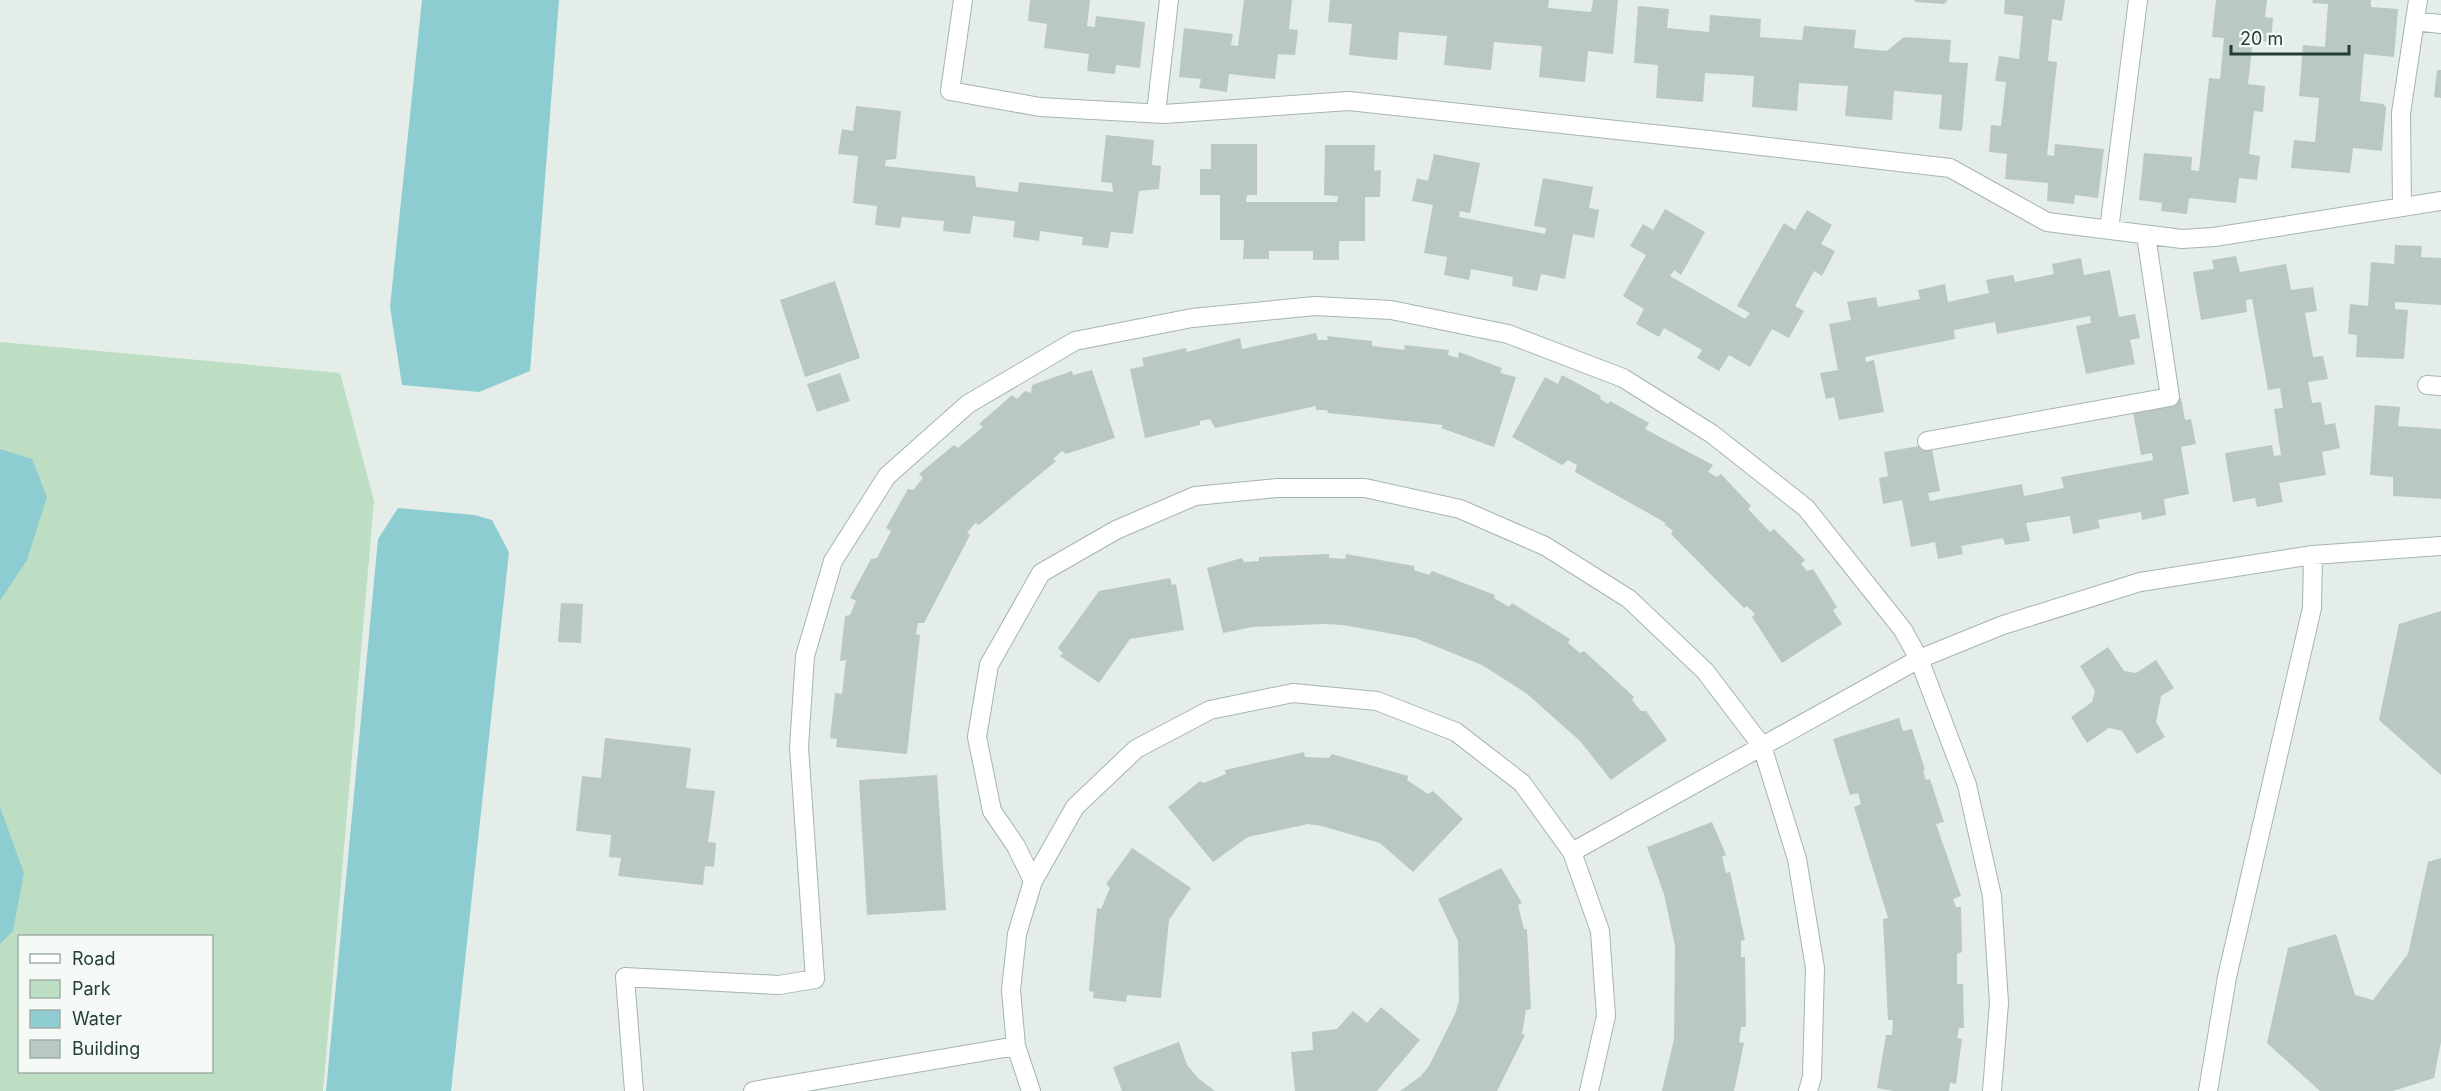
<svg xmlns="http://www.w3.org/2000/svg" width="2441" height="1091" font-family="Inter,sans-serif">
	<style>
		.green { fill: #bddec3; fill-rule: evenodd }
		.water { fill: #8dcdd1 }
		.building { fill: #b9c8c1 }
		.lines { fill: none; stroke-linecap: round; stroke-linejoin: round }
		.minor-casing { stroke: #a6b5af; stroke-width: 20 }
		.minor { stroke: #fff; stroke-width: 18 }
	</style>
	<rect width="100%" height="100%" fill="#e4ede8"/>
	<path class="green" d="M0 342 340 373 374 501 323 1091H0ZM20 936H212V1072H20Z"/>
	<path class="water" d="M422 0H559L530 371 479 392 402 385 390 307Z
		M0 449 32 459 47 497 27 560 0 601Z
		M398 508 474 515 492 520 509 552 451 1091H326L378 539Z
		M0 807 24 873 13 931 0 944Z"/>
	<path class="building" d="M1030 0H1090L1087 26 1095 27 1096 16 1145 22 1140 68 1116 65 1115 74 1087 71 1089 54 1044 48 1047 24 1028 21Z
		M1244 0H1292L1289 29 1298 30 1295 55 1278 54 1275 79 1229 74 1227 92 1199 88 1201 79 1179 77 1184 28 1233 34 1231 45 1238 46Z
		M1330 0H1549L1548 8 1591 12 1593 0H1618L1613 54 1588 51 1585 82 1539 77 1542 46 1494 42 1491 70 1444 65 1447 36 1399 32 1397 60 1349 55 1352 24 1328 22Z
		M1915 0H1948L1944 4 1915 2Z
		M2005 0H2065L2062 21 2052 19 2048 61 2057 62 2047 155 2054 156 2055 144 2104 149 2098 198 2075 195 2074 204 2047 201 2048 183 2005 179 2007 154 1989 152 1991 125 2001 126 2006 82 1995 81 1999 56 2019 59 2023 16 2004 14Z
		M2216 0H2267L2265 17 2273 18 2271 42 2253 40 2248 84 2265 86 2263 112 2254 111 2249 154 2260 156 2257 180 2239 178 2236 203 2189 198 2187 214 2161 211 2162 203 2139 200 2144 153 2192 157 2191 170 2199 171 2209 78 2220 79 2224 38 2212 37Z
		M2313 0H2371V7L2398 9 2394 57 2364 54 2360 101 2383 104 2386 107 2382 151 2353 148 2350 173 2291 168 2294 140 2315 142 2319 98 2299 96 2303 45 2325 47 2328 4 2312 3Z
		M1638 6 1669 9 1667 28 1709 32 1710 15 1761 19 1760 37 1802 40 1804 26 1856 30 1854 48 1887 51 1904 37 1951 40 1949 62 1968 63 1962 131 1939 129 1942 95 1894 91 1892 120 1845 116 1848 86 1799 83 1797 111 1752 107 1754 76 1705 73 1703 102 1656 98 1658 65 1634 63Z
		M2437 70H2441V98L2434 97Z
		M856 106 901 111 896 159 886 160 885 166 975 176 976 187 1018 192 1019 182 1113 192 1112 183 1101 182 1106 135 1154 140 1152 165 1161 166 1159 189 1139 191 1133 234 1111 232 1108 248 1082 245 1083 237 1040 231 1039 241 1013 237 1015 221 973 216 970 234 943 231 944 221 902 217 900 228 875 225 877 206 853 203 858 156 838 154 842 129 853 131Z
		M1211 144H1257V195H1247L1246 202H1337L1338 196 1324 195 1325 145H1375L1374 171 1381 170 1380 197H1365V241H1339V260H1313V251H1269V259H1243L1244 240H1220V195H1200V169H1211Z
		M1434 154 1480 163 1470 213 1460 211 1459 217 1545 234 1546 228 1534 226 1543 178 1593 187 1589 208 1599 210 1594 238 1573 234 1565 279 1541 274 1537 291 1512 286 1513 277 1471 269 1469 280 1444 275 1447 257 1424 253 1433 205 1412 201 1417 178 1428 181Z
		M1665 209 1705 232 1681 275 1674 270 1670 276 1745 319 1750 313 1737 306 1784 223 1795 230 1807 210 1832 225 1821 244 1835 251 1822 276 1814 271 1795 306 1804 311 1789 338 1772 329 1750 367 1729 355 1719 371 1697 358 1702 350 1664 328 1659 337 1636 324 1644 309 1623 296 1646 255 1630 246 1643 224 1653 230Z
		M2395 245 2422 246 2421 257 2441 258V305L2395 302V309L2408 310 2404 359 2356 357 2357 335 2348 334 2350 304 2368 306 2371 262 2394 264Z
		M2236 256 2240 272 2286 264 2291 290 2313 287 2317 311 2305 313 2313 357 2323 356 2328 379 2308 382 2312 403 2321 402 2325 425 2335 423 2340 448 2322 452 2326 475 2279 483 2283 502 2257 507 2255 498 2233 502 2225 453 2272 445 2274 456 2281 455 2274 409 2283 408 2280 388 2268 390 2252 299 2246 300 2247 312 2201 320 2193 272 2214 269 2212 260Z
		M2081 258 2084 275 2110 270 2119 317 2135 314 2140 338 2130 340 2135 364 2086 374 2076 326 2091 323 2090 316 1997 334 1995 322 1954 330 1955 339 1865 357 1866 362 1874 360 1884 412 1839 420 1834 397 1826 399 1820 373 1838 370 1829 324 1851 320 1847 302 1876 297 1878 307 1920 299 1918 290 1945 284 1948 302 1989 293 1986 280 2013 275 2015 282 2054 274 2052 264Z
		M835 281 860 358 805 377 780 300Z
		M1316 333 1318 340H1328L1327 336 1372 341V346L1405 350 1404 345 1449 350 1448 355 1458 358 1459 352 1502 368 1500 373 1516 377 1494 447 1441 428 1443 425 1328 413 1327 410H1316V406L1215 428 1210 419 1200 421V425L1145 438 1130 369 1144 366 1142 358 1186 348 1187 352 1240 338 1242 349Z
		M1092 370 1115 438 1066 454 1062 451 1053 459 1056 461 979 525 975 523 967 533 970 535 924 623H918L916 634 920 635 907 754 836 747 837 739 830 738 835 693 842 694 846 660 840 661 845 616 850 615 856 601 850 598 871 559 877 558 891 531 886 528 908 489 913 490 923 478 919 474 954 445 958 448 983 427 979 424 1012 395 1017 399 1025 391 1031 393 1032 385 1072 371 1073 375Z
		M840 373 850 401 817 412 807 384Z
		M1562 375 1601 396 1600 399 1608 404 1610 401 1649 423 1645 429 1713 465 1708 472 1717 477 1721 474 1751 506 1748 509 1770 532 1774 529 1805 560 1801 564 1807 571 1813 569 1837 607 1833 610 1842 624 1782 663 1752 617 1755 614 1747 606 1744 608 1671 534 1673 531 1664 524 1666 523 1575 472 1577 465 1568 460 1562 465 1512 437 1545 377 1558 384Z
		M2181 398 2185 420 2191 419 2196 444 2181 447 2189 494 2164 499 2166 515 2142 520 2141 512 2098 520 2100 528 2073 534 2070 516 2026 523 2030 541 2005 545 2003 538 1961 546 1963 554 1938 559 1935 542 1911 547 1902 500 1883 504 1879 478 1888 476 1884 452 1931 444 1940 491 1928 493 1930 501 2022 484 2024 496 2064 488 2061 477 2153 460 2152 453 2141 455 2132 407Z
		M2375 405 2400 407 2398 426 2441 429V499L2393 496V477L2370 475Z
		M1329 554V558L1345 559 1346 554 1414 566V570L1429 575 1432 571 1495 595 1494 598 1509 607 1512 603 1570 639 1568 643 1580 653 1584 651 1634 697 1632 700 1641 711H1646L1667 740 1611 780 1580 741 1526 693 1482 665 1415 638 1343 625 1324 624 1252 627 1223 633 1207 568 1242 558 1244 562 1259 561V557Z
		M1170 578 1172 585 1176 584 1184 630 1130 639 1099 683 1060 656 1063 653 1058 648 1099 591Z
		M561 603 583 604 581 643 558 642Z
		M2441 611V775L2379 720 2399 624Z
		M2108 647 2124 671 2136 673 2156 660 2174 688 2161 696 2156 722 2165 737 2137 754 2122 731 2109 728 2087 743 2071 717 2092 702 2095 691 2080 666Z
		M1899 718 1903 731 1912 729 1925 770 1923 771 1926 780 1930 779 1944 822 1936 824 1961 896 1953 899 1956 907H1961L1962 952 1957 954V984H1963L1964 1028H1959L1957 1038 1962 1039 1956 1084 1950 1083 1949 1091H1893L1877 1088 1886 1035H1892L1893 1020H1888L1883 919 1888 918 1854 807 1861 804 1858 793 1850 795 1833 739Z
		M605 738 691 748 686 788 715 791 708 842 716 843 714 867 705 866 703 885 618 876 621 858 609 857 611 835 576 831 582 776 601 778Z
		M1304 752 1305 757 1329 758 1332 754 1408 776 1407 780 1428 794 1433 791 1463 819 1413 872 1380 843 1322 826 1308 824 1248 837 1213 862 1168 807 1200 781 1204 783 1226 774 1225 770Z
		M937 775 946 910 867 915 859 780Z
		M1712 822 1726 855 1722 857 1726 873 1730 872 1745 940 1741 941V957H1745L1746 1027H1741L1739 1042 1744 1043 1734 1091H1662L1674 1039 1675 946 1664 894 1647 847Z
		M1132 848 1191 888 1169 920 1161 998 1127 995 1126 1002 1093 998 1094 992 1089 991 1097 908 1101 909 1110 888 1106 884Z
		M2441 858V1042L2434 1078 2393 1091H2320L2267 1043 2288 948 2336 934 2355 995 2373 1000 2408 954 2428 862Z
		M1501 868 1522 903 1518 905 1524 929H1527L1531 1009 1526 1010 1522 1034 1525 1035 1497 1091H1400L1421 1076 1429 1066 1455 1014 1459 1001 1458 941 1438 899Z
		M1381 1007 1420 1040 1377 1091H1295L1291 1052 1313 1050 1312 1032 1337 1029 1353 1011 1367 1023Z
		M1179 1042 1187 1065 1199 1079 1215 1091H1122L1113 1067Z"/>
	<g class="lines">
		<g class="minor-casing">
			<path id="minor" d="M963 0 950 91 1040 107 1164 114 1349 101 1709 140 1950 168 2047 222 2182 239 2214 237 2441 201
				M2415 21 2441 24
				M1156 113 1169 0
				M2402 206 2401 113 2418 0
				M2109 230 2138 0
				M2427 385 2441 386
				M1927 441 2170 397 2146 235
				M1572 852 1919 659 2003 625 2140 582 2313 555 2441 546
				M1033 881 1016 846 992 811 977 737 989 665 1041 573 1116 530 1195 496 1277 488H1365L1460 509 1545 546 1629 599 1705 671 1762 746 1797 859 1815 968 1812 1077 1808 1091
				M634 1091 625 977 779 985 815 979 799 747 805 656 833 561 887 476 968 404 1075 341 1192 318 1315 306 1391 310 1508 334 1623 378 1712 434 1806 508 1903 630 1919 659 1967 785 1992 896 1999 1003 1992 1091
				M753 1091 1016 1046
				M1031 1091 1016 1046 1011 990 1017 934 1033 881 1075 807 1136 749 1210 710 1293 693 1377 701 1456 732 1522 783 1572 852 1600 931 1606 1016 1589 1091
				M2208 1091 2227 977 2312 608 2313 555"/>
		</g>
		<use href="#minor" class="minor"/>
	</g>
	<rect x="18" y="935" width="195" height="138" fill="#f5faf7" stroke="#a1afa9" stroke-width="1.5"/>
	<rect x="30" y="954" width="30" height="9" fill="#ffffff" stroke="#a1afa9" stroke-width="1.5"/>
	<text x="72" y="965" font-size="18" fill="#233f35">Road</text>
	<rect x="30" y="980" width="30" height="18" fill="#bddec3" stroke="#a1afa9" stroke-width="1.5"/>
	<text x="72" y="995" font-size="18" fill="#233f35">Park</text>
	<rect x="30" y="1010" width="30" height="18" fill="#8dcdd1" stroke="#a1afa9" stroke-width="1.5"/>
	<text x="72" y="1025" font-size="18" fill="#233f35">Water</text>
	<rect x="30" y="1040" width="30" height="18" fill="#b9c8c1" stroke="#a1afa9" stroke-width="1.5"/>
	<text x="72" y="1055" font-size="18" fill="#233f35">Building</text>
	<path d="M2231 45v9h118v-9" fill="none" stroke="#233f35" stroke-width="3"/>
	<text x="2240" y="45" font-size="18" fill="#233f35" stroke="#f5faf7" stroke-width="4.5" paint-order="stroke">20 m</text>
</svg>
